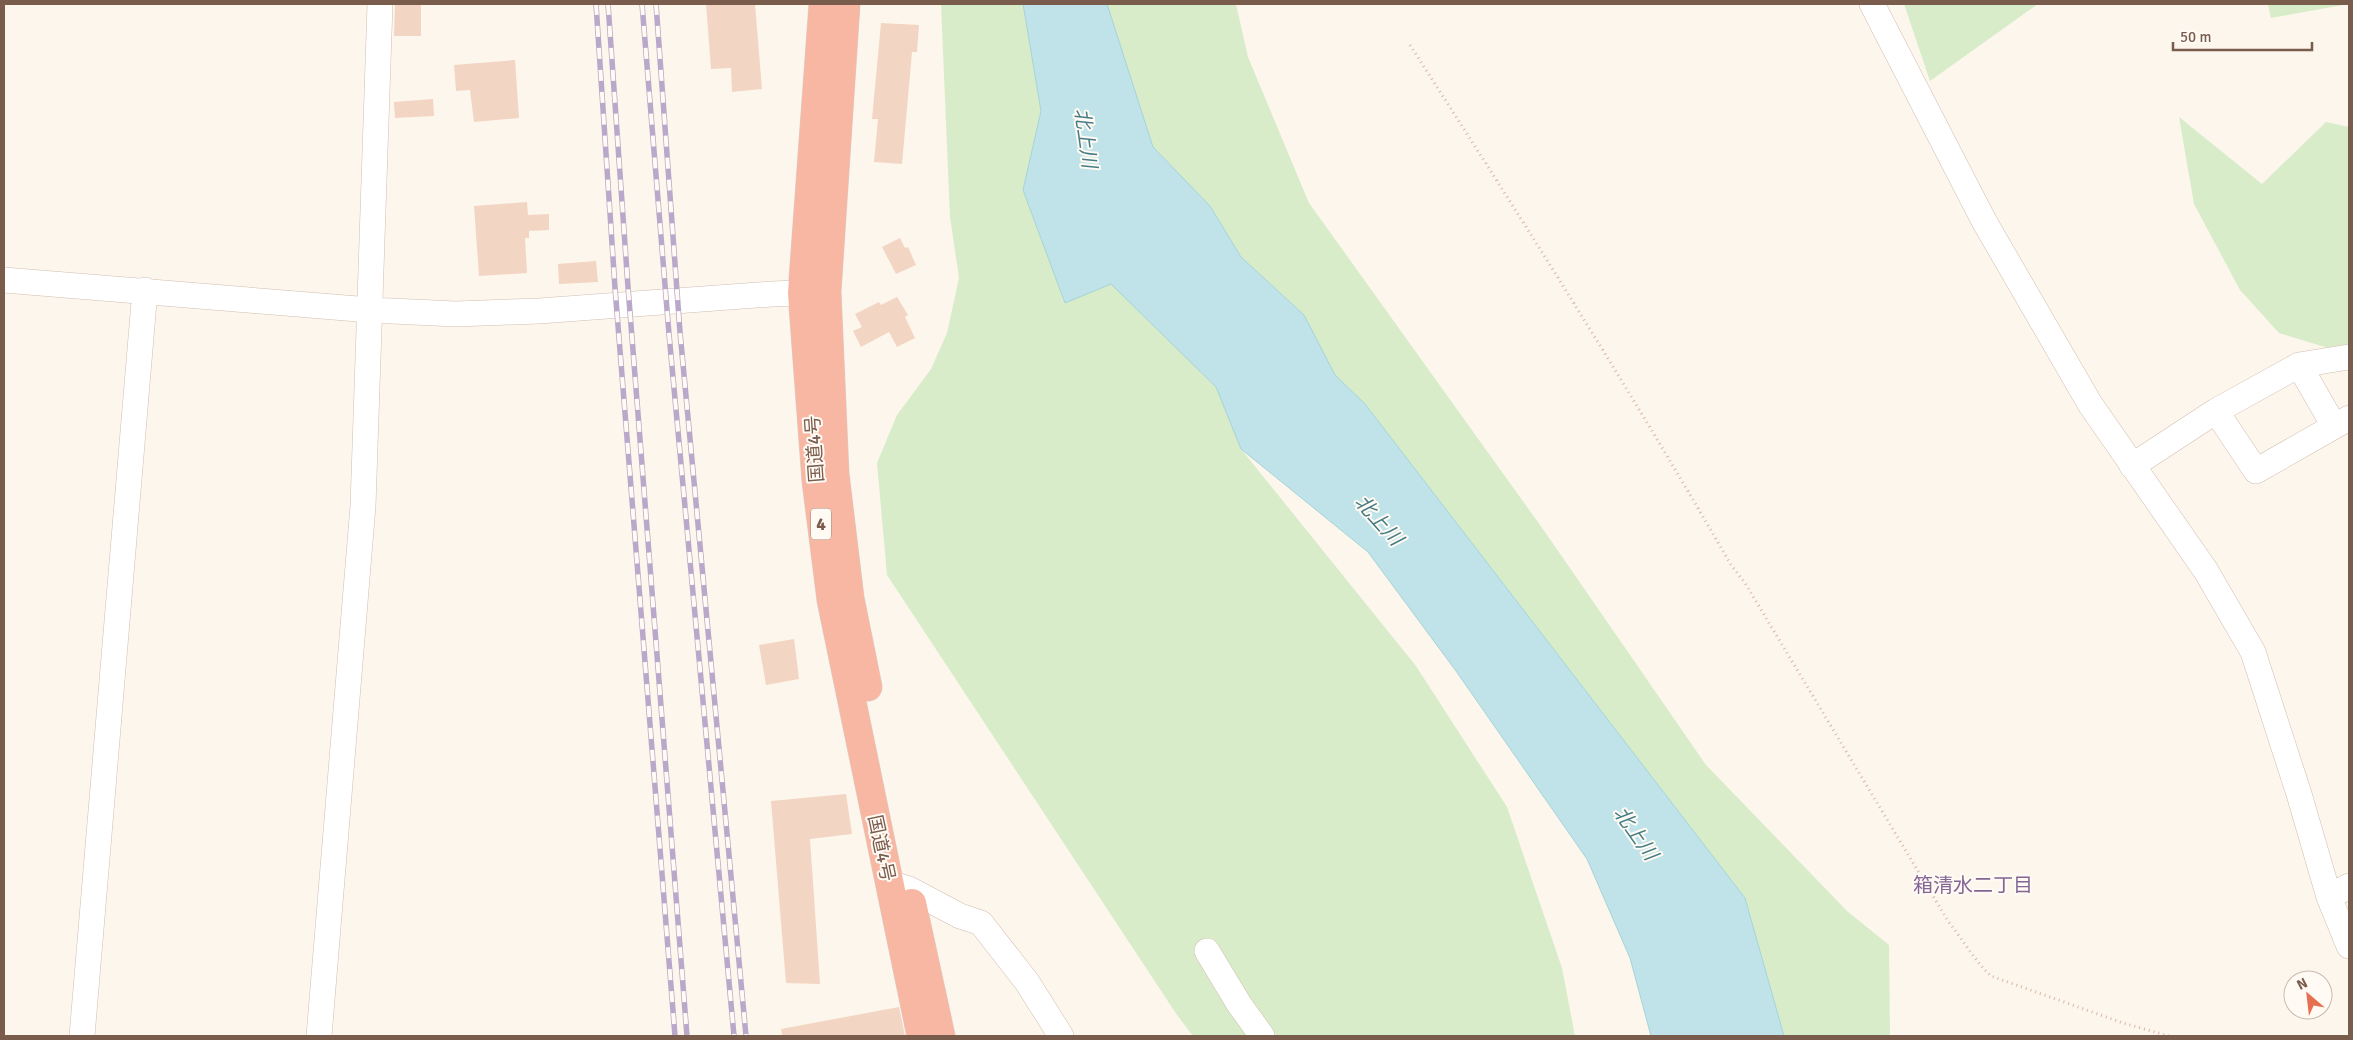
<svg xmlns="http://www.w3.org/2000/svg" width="2353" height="1040" font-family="Signika,'Noto Sans JP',sans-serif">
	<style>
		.green { fill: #d8ecc9 }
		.water { fill: #bfe3e8; stroke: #a5d3da }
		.building { fill: #f3d5c3 }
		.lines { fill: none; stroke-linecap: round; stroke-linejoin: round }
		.minor-casing { stroke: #d1beb0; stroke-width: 26 }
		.highway-casing { stroke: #dad1cd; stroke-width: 29 }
		.path { stroke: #d9b8a5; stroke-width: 3; stroke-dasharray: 1 4; stroke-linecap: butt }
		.minor { stroke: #fff; stroke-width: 25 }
		.highway { stroke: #f7b7a3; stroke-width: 28 }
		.rail-casing { stroke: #b9a8c9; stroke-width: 5.5 }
		.rail { stroke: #fffaf3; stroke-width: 4; stroke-dasharray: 11; stroke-linecap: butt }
		.labels { text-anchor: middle; stroke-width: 4; stroke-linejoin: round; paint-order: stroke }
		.shield { fill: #fffaf3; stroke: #a28b7f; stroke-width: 1 }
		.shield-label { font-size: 18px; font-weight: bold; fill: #7a5c4d }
		.street-label { font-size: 19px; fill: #7a5c4d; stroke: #fffaf3 }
		.water-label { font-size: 20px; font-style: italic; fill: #437c86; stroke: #fffaf3 }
		.neighbourhood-label { font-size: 20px; fill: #846695; stroke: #fffaf3 }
	</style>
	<rect width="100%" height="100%" fill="#fdf6ec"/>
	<path class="green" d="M941 4H1023L1041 111 1023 190 1065 302 1111 284 1217 387 1241 449 1416 666 1507 807 1562 968 1575 1036H1193L1177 1015 887 575 877 463 897 415 931 369 947 333 959 278 950 217Z
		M1107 4H1236L1248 57 1309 203 1545 532 1706 765 1847 911 1889 945 1890 1036H1784L1745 898 1365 404 1335 375 1304 315 1241 257 1210 206 1153 147Z
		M1904 4H2038L1930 81Z
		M2268 4H2349L2271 18Z
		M2179 117 2262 184 2326 122 2349 127V352L2335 350 2279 333 2240 290 2194 204Z"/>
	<path class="water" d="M1023 4H1107L1153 147 1210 206 1241 257 1304 315 1335 375 1365 404 1745 898 1784 1036H1651L1630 958 1587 859 1456 671 1368 552 1241 449 1216 387 1111 284 1065 303 1023 190 1041 111Z"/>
	<path class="building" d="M395 4H421V36H394Z
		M706 4H755L762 89 732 92 731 68 711 69Z
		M881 23 919 25 917 52H912L902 164 874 162 878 119H872Z
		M515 60 519 118 474 122 470 90 456 91 454 65Z
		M433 99 434 116 395 118 394 102Z
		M527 202 528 215 549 214V230L529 231V238H525L527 273 479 276 474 206Z
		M900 238 905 248 908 247 916 265 896 274 882 247Z
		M596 261 598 282 559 284 558 264Z
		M897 297 908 315 905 317 915 338 897 347 889 332 861 347 853 331 862 327 855 314 879 302 881 305Z
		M794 639 799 679 766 685 759 645Z
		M846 794 852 834 810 839 820 984 786 983 771 801Z
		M899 1007 905 1036H782L781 1029Z"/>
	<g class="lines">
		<g class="minor-casing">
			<path id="minor" d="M1872 4 1984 221 2090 404 2206 571 2253 652 2299 794 2329 897 2349 946
				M4 280 370 310 456 314 539 311 772 294 822 292
				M2299 365 2334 426
				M2216 411 2256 471 2349 418
				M2132 466 2216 411 2299 365 2349 357
				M889 883 909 889 960 916 981 923 1027 982 1061 1036
				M2329 897 2349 886
				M1207 951 1239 1004 1262 1036
				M82 1036 145 290
				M319 1036 363 506 380 4"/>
		</g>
		<g class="highway-casing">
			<path id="highway" d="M823 4 802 293 816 481 831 600 921 1036
				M846 4 827 292 835 474 850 598 868 687
				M912 903 941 1036"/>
		</g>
		<path class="path" d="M1410 45C1520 216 1629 388 1731 565L1745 583 1948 921C1963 940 1974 960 1991 976L2123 1023 2169 1036"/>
		<use href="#minor" class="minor"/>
		<use href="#highway" class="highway"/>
		<g class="rail-casing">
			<path id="rail" d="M596 4 615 288 675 1036
				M608 4 628 287 687 1036
				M642 4 669 334 734 1036
				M656 4 680 332 746 1036"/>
		</g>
		<use href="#rail" class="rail"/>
	</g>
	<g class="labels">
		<rect class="shield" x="811" y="508.5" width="20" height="31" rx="4"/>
		<g class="shield-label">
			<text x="821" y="530">4</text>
		</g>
		<g class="street-label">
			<text transform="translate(814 449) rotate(-94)" y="7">国道4号</text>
			<text transform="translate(882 848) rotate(78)" y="7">国道4号</text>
		</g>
		<g class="water-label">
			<text transform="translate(1086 138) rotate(82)" y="7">北上川</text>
			<text transform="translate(1379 520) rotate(48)" y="7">北上川</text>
			<text transform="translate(1636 833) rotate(55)" y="7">北上川</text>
		</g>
		<g class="neighbourhood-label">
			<text x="1973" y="892">箱清水二丁目</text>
		</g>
	</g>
	<rect width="2353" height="1040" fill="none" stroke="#7a5c4d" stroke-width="10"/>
	<g transform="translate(2308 995) rotate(332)"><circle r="24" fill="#fffaf3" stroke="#cabbb1"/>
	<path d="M0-4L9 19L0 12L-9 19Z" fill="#e76f51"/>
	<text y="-8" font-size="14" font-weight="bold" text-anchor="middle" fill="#7a5c4d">N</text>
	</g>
	<path d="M2173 42v8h139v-8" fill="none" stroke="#7a5c4d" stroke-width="2.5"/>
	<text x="2180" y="42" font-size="15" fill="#7a5c4d" stroke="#fffaf3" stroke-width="4" paint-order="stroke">50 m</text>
</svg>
